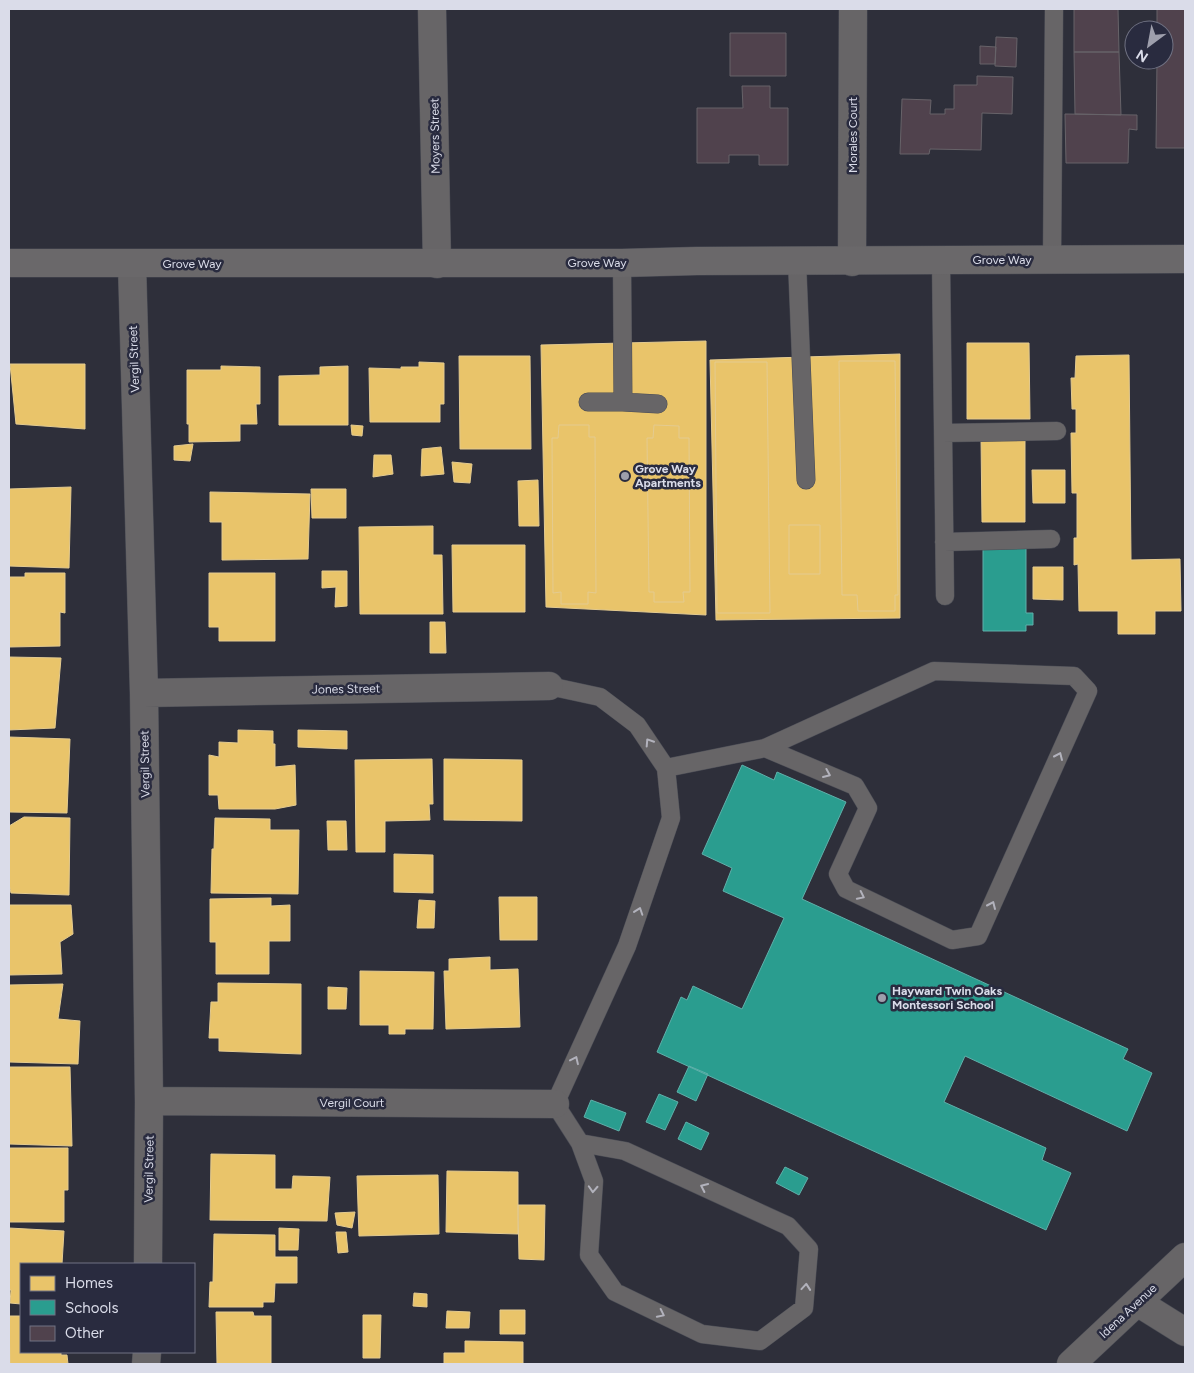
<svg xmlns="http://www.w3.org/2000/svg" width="1194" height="1373" font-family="Figtree,sans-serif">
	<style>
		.homes { fill: #e9c46a; stroke: #e4cb90 }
		.schools { fill: #2a9d8f; stroke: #5fb0aa }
		.building { fill: #50424d; stroke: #676369 }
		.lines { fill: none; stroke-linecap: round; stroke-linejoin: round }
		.lane-casing { stroke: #4a4c55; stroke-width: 19 }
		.street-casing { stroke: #4a4c55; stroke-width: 29 }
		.secondary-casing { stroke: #4a4c55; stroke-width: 29 }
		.lane { stroke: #676567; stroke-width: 18 }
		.street { stroke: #676567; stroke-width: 28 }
		.secondary { stroke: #6a686a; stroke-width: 28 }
		.oneway { stroke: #b2b2bc }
		.poi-dot { fill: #9e9fac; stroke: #292b3f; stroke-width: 2 }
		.labels { text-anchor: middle; stroke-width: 5; stroke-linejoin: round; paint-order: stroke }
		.street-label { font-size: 12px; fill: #dadce9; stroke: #292b3f }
		.poi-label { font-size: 12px; font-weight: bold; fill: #dadce9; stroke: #292b3f; text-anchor: start }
	</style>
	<rect width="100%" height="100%" fill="#2e2f3a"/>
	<path class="homes" d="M706 341V615L546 607 541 345Z
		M967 343H1029L1030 419H967Z
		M900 354V618L716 620 710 360Z
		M1129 355 1131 560 1180 559 1181 611H1155V634H1118V611H1079L1078 564 1074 565V538H1077V493H1072L1071 433H1076V409H1072L1071 378H1075L1076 356Z
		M459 356H530L531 449H460Z
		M839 361H895L898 595H895V611H858L857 595H842Z
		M419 362 444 363V404H440V422H370L369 368 401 369V367H419Z
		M715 362H767L770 613H717Z
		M10 364H85V429L16 424Z
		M221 366 260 367V404H256L257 424H240V441L189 442V424H187V370H221Z
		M348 366V425H279V376L320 375V367Z
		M351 425 363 426 362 436 352 435Z
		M559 425H589V437H595L596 593 588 592V604H561V592L553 593 552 438H558Z
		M654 425 679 426V438H689L690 592H683L684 602H654V592H649L647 438H653Z
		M981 437H1025V522H982Z
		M193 444 190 461 174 460V446Z
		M441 447 444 474 421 476 422 449Z
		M374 455H391L393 474 373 477Z
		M452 462 472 464 470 483 454 482Z
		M1032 470H1065V503H1033Z
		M538 480 539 526H519L518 481Z
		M71 487 69 568 9 566V489Z
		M311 489H346V518H312Z
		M210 492 310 494 308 559 222 560V522H210Z
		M789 525H820V574H789Z
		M433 526V555H442L443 614H360L359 527Z
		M452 545H525V612H453Z
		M1033 567H1063V600L1033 599Z
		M322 571H347V606L335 607 336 587 322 588Z
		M25 573H65V613L60 612V646L9 647V577H25Z
		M209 573H275V641H219V627H209Z
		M430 622H445L446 653H430Z
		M9 657 61 658 55 728 9 730Z
		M238 730 273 731V744H275V767L295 765 296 805 275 809H219L218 795H209V755L219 757V742L238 743Z
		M298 730 347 731V749L298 747Z
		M9 737 70 739 67 813 9 812Z
		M432 759 433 804H429L430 820 385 821V852H356L355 760Z
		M444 759 522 760V821L444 820Z
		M24 817 70 818 69 895 11 893 9 884V826Z
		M215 818 270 819V830H299L298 894 211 893 212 849H214Z
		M327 821H346L347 850H328Z
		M394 854 433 855V893L394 892Z
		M499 897H537V940H500Z
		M271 898V906L290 905V941H269V974H216V942H210V899Z
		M419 900 435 901 434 928H417Z
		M9 905H71L73 934 60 942 62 974 9 975Z
		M490 957V970L518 969 520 1027 446 1029 444 971H449V959Z
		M360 971 434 972 433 1029H405V1034H389V1025H360Z
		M218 983 301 984V1054L219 1051V1038H209L211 1002H218Z
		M63 984 58 1019 80 1021 78 1064 9 1062V985Z
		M328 987 347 988 346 1009H328Z
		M9 1067H70L72 1146 9 1144Z
		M9 1148H68V1190H64V1222H9Z
		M211 1154 275 1155V1189H292L293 1176 330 1177 327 1221 210 1220Z
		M447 1171 518 1172V1234L446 1232Z
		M438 1175 439 1234 359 1236 357 1176Z
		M518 1205H545L544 1260 519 1259Z
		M355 1212 352 1228 337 1225 335 1213Z
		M9 1228 64 1231 62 1264H21V1304L10 1303 11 1290H9Z
		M279 1228 299 1229 298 1250H279Z
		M336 1232H346L348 1252 338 1253Z
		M214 1234 275 1235V1257H297V1283H275L274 1302H263V1307H209L210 1282H213Z
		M414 1293 427 1294V1307L413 1306Z
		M500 1310H525V1334H500Z
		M447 1311 470 1312 469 1328H446Z
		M216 1312H253L254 1316H271V1364H217Z
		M363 1315H381L380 1358H363Z
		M9 1316H21V1352H61V1355H67L68 1364H10Z
		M465 1341 523 1342V1364H444V1353H465Z"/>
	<path class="schools" d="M983 548H1026V613H1033V625H1026V631H983Z
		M742 765 774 780 777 772 846 802 802 899 1128 1049 1123 1059 1152 1073 1127 1131 965 1056 944 1102 1046 1148 1042 1160 1071 1173 1046 1230 657 1052 681 997 687 1000 693 986 742 1009 784 918 723 891 732 868 702 854Z
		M689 1066 708 1074 696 1101 677 1092Z
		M659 1094 678 1102 665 1130 646 1122Z
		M591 1100 626 1113 619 1131 584 1117Z
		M686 1122 709 1133 701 1150 678 1139Z
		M785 1167 808 1178 799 1195 776 1183Z"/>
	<path class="building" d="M1074 9H1118L1119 52H1074Z
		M1157 9H1185V148H1156L1157 60H1164V30H1157Z
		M730 33H786V76H730Z
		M996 37 1017 38 1016 67 995 66Z
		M980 46 996 47 995 64H980Z
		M1074 52H1119L1121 115 1075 114Z
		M977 76 1013 77 1012 114 982 113 981 150 930 149 929 154H900L902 99 931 100 930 114H945V109H954V85H977Z
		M742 86H770V108H788V165H759V155H729V163H697V108H743Z
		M1065 114 1137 115V130L1129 129 1128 163H1066Z"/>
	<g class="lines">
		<g class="lane-casing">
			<path id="lane" d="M1052 260 1054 9
				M797 261 806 480
				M941 261 945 596
				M622 263 623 402 658 404
				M588 402H623
				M943 433 1057 431
				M944 542 1051 539
				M549 686 600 697 637 725 666 768 671 818 627 946 555 1104 580 1143 594 1181 589 1255 615 1292 702 1334 760 1341 804 1308 809 1249 788 1226 625 1151 580 1143
				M666 768 765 748 934 671 1074 676 1088 691 978 936 952 940 846 889 838 874 868 808 855 786 765 748"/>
		</g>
		<g class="street-casing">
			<path id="street" d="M432 9 437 264
				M852 262 853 9
				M132 264 144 693 149 1101 148 1264
				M144 693 549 686
				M149 1101 555 1104
				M1137 1302 1185 1332
				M146 1364 147 1352
				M1071 1364 1185 1257"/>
		</g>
		<g class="secondary-casing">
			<path id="secondary" d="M9 263H622L697 261 1185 259"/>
		</g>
		<use href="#lane" class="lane"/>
		<use href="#street" class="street"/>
		<use href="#secondary" class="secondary"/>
	</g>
	<defs><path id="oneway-chevron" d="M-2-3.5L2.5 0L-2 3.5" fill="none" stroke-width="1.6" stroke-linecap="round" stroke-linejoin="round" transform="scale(1.25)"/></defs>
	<g class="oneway">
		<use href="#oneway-chevron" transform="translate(649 742) rotate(-123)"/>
		<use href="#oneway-chevron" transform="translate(1059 756) rotate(-66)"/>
		<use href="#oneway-chevron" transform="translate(827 774) rotate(23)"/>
		<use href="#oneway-chevron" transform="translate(861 896) rotate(26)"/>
		<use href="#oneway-chevron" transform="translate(992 905) rotate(-66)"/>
		<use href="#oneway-chevron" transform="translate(639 911) rotate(-71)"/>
		<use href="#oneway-chevron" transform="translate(575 1060) rotate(-65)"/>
		<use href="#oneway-chevron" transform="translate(704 1187) rotate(-155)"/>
		<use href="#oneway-chevron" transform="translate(593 1189) rotate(93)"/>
		<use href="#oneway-chevron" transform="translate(806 1287) rotate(-85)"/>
		<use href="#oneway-chevron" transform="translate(661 1314) rotate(26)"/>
	</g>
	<g class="poi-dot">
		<circle cx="625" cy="476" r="5"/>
		<circle cx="882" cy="998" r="5"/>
	</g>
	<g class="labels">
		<g class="street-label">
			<text transform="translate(853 135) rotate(-90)" y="4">Morales Court</text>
			<text transform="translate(435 136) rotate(-91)" y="4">Moyers Street</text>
			<text x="1002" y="264">Grove Way</text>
			<text x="597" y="267">Grove Way</text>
			<text x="192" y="268">Grove Way</text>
			<text transform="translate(134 359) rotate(-92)" y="4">Vergil Street</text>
			<text transform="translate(346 689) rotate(-1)" y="4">Jones Street</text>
			<text transform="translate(145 764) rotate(-91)" y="4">Vergil Street</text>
			<text x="352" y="1107">Vergil Court</text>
			<text transform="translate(149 1169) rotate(-89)" y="4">Vergil Street</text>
			<text transform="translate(1128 1311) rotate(-43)" y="4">Idena Avenue</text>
		</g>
		<g class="poi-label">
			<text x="635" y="473">Grove Way<tspan x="635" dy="14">Apartments</tspan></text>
			<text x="892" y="995">Hayward Twin Oaks<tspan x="892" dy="14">Montessori School</tspan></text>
		</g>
	</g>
	<rect width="1194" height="1373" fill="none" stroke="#dadce9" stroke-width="20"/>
	<rect x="20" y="1263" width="175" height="90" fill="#292b3f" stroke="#707283"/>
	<rect x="30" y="1276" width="25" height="15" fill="#e9c46a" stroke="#707283"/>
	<text x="65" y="1288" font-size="15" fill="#dadce9">Homes</text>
	<rect x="30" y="1300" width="25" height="15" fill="#2a9d8f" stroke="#707283"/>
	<text x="65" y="1313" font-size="15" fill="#dadce9">Schools</text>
	<rect x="30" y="1326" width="25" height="15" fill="#50424d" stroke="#707283"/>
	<text x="65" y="1338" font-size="15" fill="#dadce9">Other</text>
	<g transform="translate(1149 45) rotate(212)"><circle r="24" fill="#292b3f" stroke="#707283"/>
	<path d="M0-4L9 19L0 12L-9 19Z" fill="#9e9fac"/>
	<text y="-8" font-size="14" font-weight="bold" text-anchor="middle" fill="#dadce9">N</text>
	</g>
</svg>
